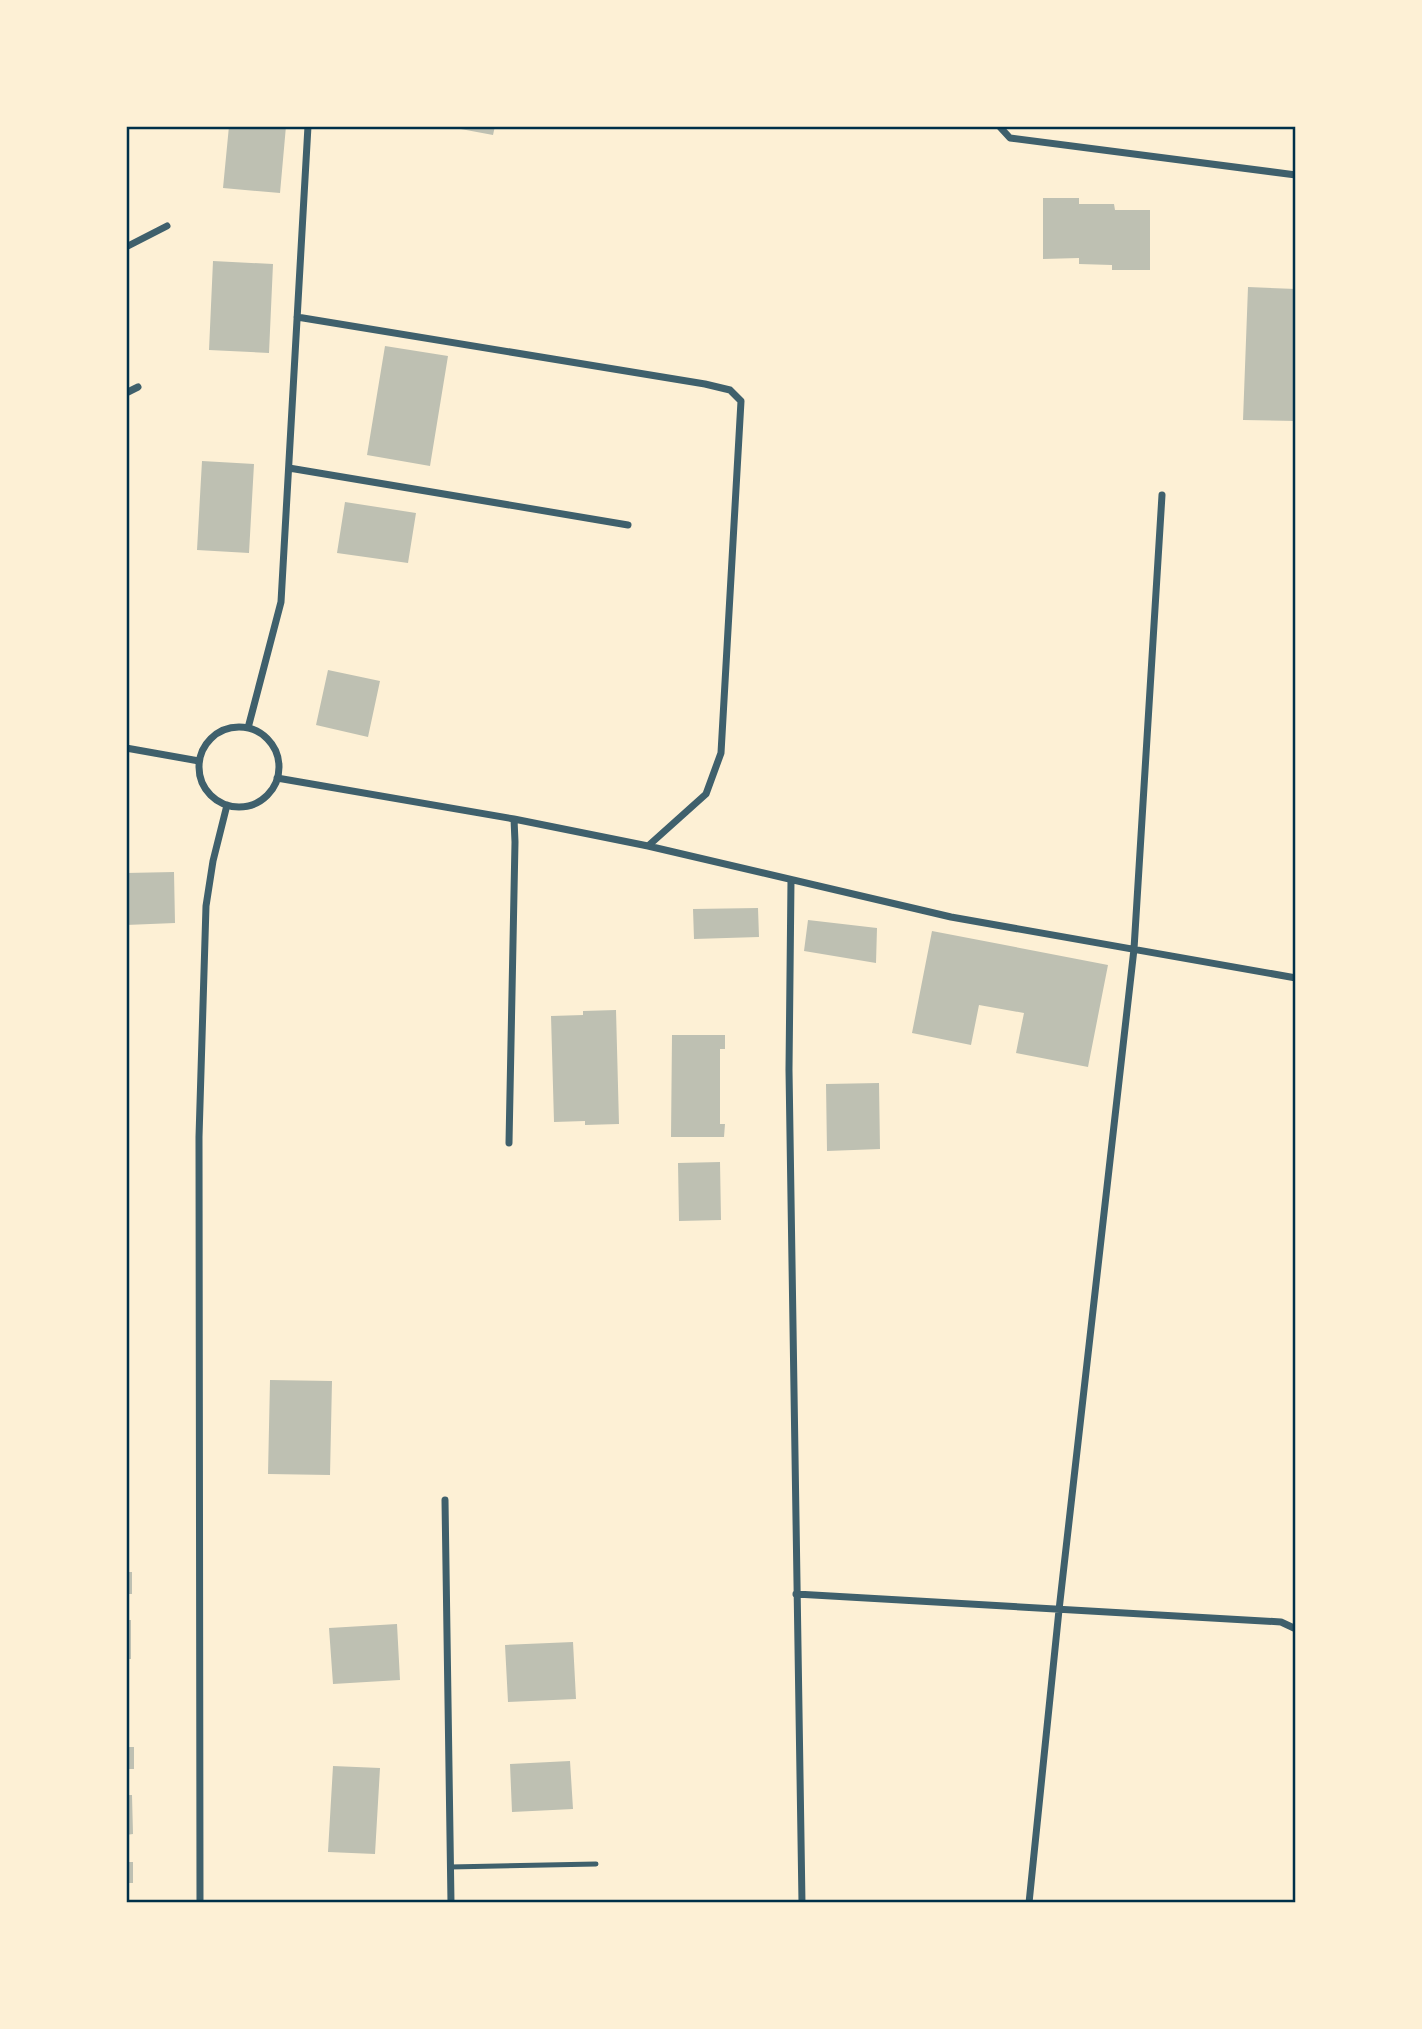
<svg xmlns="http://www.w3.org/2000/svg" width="1422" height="2029" font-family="Mulish,sans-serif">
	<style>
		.building { fill: #bec0b2 }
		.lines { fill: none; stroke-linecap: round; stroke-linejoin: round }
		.service { stroke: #3f606c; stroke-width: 5 }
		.minor { stroke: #3f606c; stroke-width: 7 }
		.neatline { fill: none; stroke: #003049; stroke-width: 2.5 }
	</style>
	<rect width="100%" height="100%" fill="#fdf0d5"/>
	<path class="building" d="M229 126H286L280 193 223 188Z
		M450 126H495L493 135 450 127Z
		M1043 198H1079V204H1114L1115 210H1150V270H1112V265L1079 264V258L1043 259Z
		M213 261 273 264 269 353 209 350Z
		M1248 287 1296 289V421L1243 420Z
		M385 346 448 356 430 466 367 455Z
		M202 461 254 464 249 553 197 550Z
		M345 502 416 513 408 563 337 553Z
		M328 670 380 681 368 737 316 725Z
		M174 872 175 923 126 925V873Z
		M758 908 759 937 694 939 693 909Z
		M808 920 877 928 876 963 804 951Z
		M932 931 1108 965 1088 1067 1016 1053 1024 1013 979 1005 971 1045 912 1033Z
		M616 1010 619 1124 585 1125V1121L554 1122 551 1016 583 1015V1011Z
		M672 1035H725V1049H720V1124H725L724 1137H671Z
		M879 1083 880 1149 827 1151 826 1084Z
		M720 1162 721 1220 679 1221 678 1163Z
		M270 1380 332 1381 330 1475 268 1474Z
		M126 1572H132V1594H126Z
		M126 1620H131V1659H126Z
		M397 1624 400 1680 333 1684 329 1628Z
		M573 1642 576 1699 508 1702 505 1645Z
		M126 1747H134V1769H126Z
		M570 1761 573 1809 512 1812 510 1764Z
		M333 1766 380 1768 375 1854 328 1852Z
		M126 1795H132L133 1834 126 1835Z
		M126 1862H133V1883H126Z"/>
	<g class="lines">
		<path class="service" d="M450 1867 596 1864"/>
		<path class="minor" d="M999 126 1010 138 1296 175
			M126 247 167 226
			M297 317 705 384 730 390 741 401 721 753 706 794 648 846
			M126 393 138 387
			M289 468 628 525
			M199 767a40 40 0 1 1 80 0a40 40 0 1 1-80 0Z
			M248 728 281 602 308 126
			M126 748 199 761
			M277 778 514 819 648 846 951 917 1296 978
			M791 880 789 1070 802 1903
			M509 1143 515 842 514 819
			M445 1500 451 1903
			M796 1594 1281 1622 1296 1629
			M200 1903 199 1137 206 906 213 861 227 805
			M1029 1903 1059 1610 1134 949 1162 495"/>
	</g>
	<rect width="1422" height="2029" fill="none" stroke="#fdf0d5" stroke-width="256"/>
	<rect x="128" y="128" width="1166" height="1773" class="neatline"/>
</svg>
